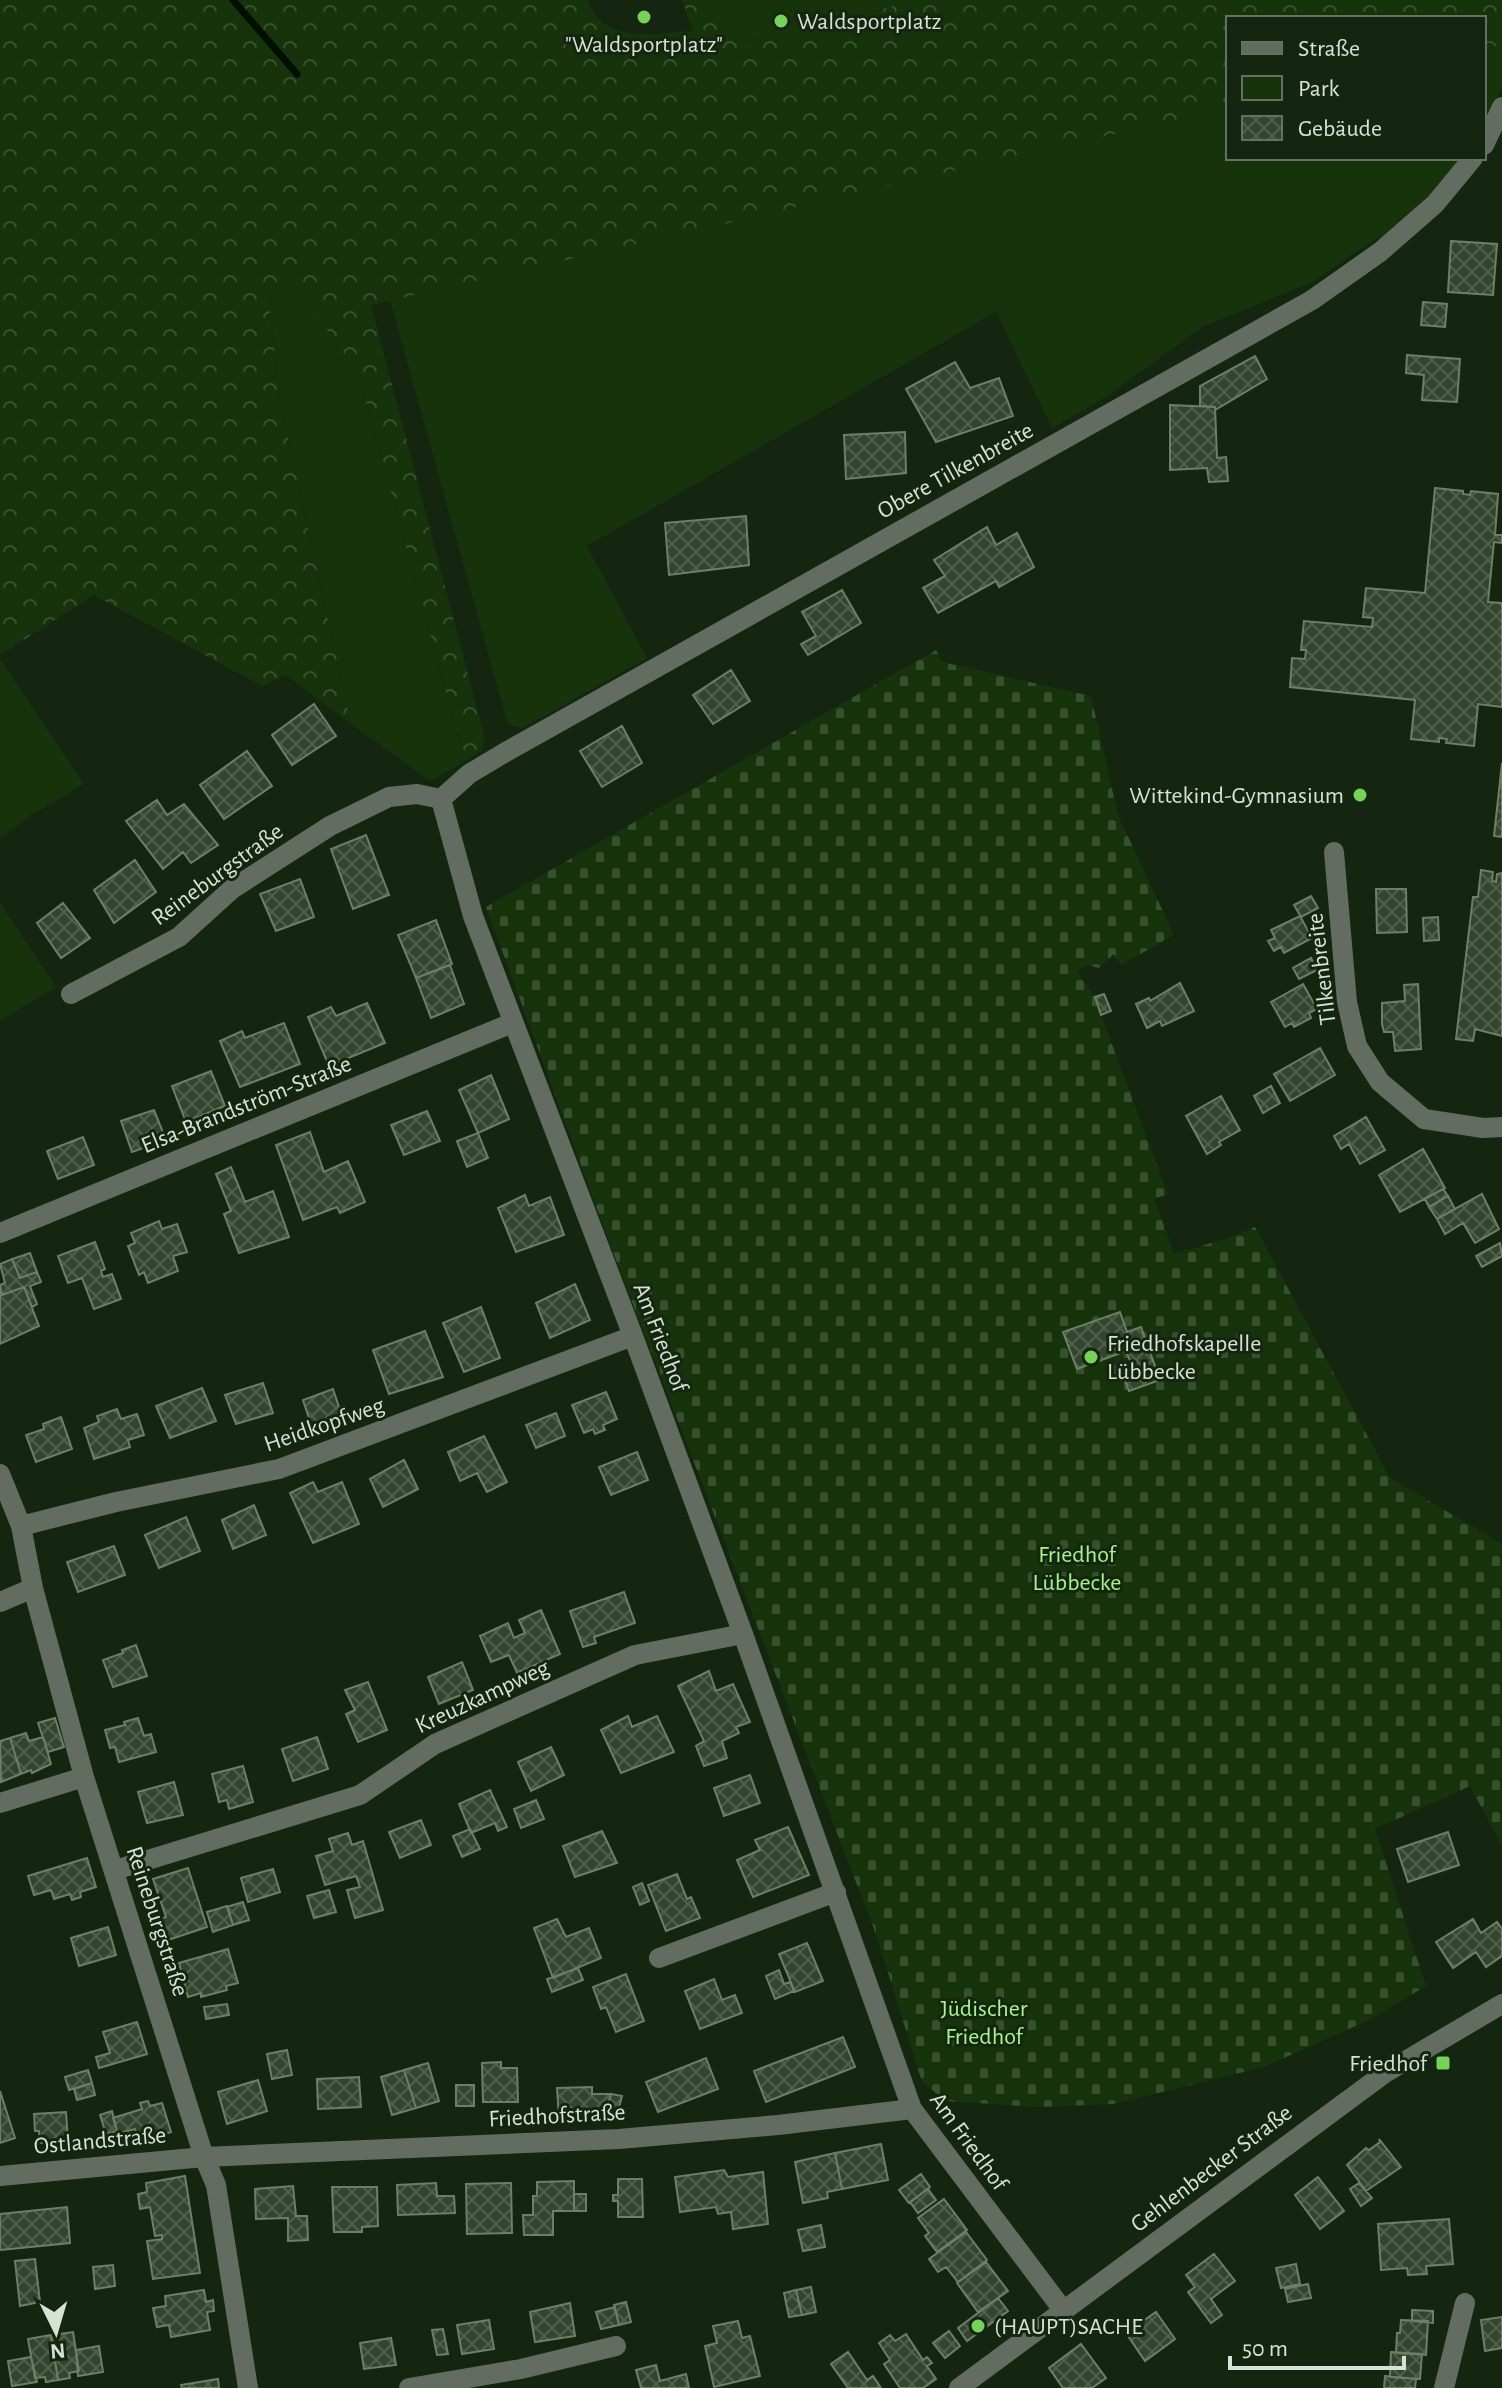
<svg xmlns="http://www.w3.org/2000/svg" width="1502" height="2388" font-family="'Alegreya Sans',sans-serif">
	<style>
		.green { fill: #16330c }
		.forest { fill: url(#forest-crowns) }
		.cemetery { fill: url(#cemetery-stones) }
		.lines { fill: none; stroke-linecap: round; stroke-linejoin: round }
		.stream { stroke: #010f00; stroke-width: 7 }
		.building { fill: url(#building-cross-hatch); stroke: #6c8066; stroke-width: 2 }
		.minor { stroke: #636c61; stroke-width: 20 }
		.poi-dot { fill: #76d25a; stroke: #152610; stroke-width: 3 }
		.labels { text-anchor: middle; stroke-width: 6; stroke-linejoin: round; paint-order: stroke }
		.poi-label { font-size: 24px; fill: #d7e2d4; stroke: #152610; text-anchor: start }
		.street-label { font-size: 24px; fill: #d7e2d4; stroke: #152610 }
		.park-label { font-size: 24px; fill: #a6f48f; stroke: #152610 }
	</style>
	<defs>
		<pattern id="forest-crowns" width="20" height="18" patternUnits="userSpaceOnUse" patternTransform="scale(2)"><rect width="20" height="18" fill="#16330c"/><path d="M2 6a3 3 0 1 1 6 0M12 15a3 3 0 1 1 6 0" fill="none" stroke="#37502e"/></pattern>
		<pattern id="cemetery-stones" width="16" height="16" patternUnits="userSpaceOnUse" patternTransform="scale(2)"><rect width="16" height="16" fill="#16330c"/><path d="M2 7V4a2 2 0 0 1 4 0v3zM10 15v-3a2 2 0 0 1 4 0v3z" fill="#37502e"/></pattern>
		<pattern id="building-cross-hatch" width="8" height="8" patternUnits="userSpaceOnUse" patternTransform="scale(2)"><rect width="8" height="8" fill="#33452e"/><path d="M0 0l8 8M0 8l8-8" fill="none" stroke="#50604b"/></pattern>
	</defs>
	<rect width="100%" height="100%" fill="#152610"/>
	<path class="green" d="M716 0H918L745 42Z
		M1502 45V87L1484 128V49Z
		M1228 108V158H1462L1442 184 1389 233 1369 243 1313 282 1204 326 1103 399 1052 428 996 312 587 546 647 658 523 728 508 725 390 300Z
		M292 282 358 373 465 761 430 781 351 724 279 398 269 298Z
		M0 659 84 784 30 816 0 838Z
		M0 903 56 987 0 1021Z"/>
	<path class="forest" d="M0 0H588C602 46 656 33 693 31L682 0H716L745 42 918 0H1502V45L1484 49V18H1228V108L371 305 485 739 481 751 465 761 358 373 292 282 269 298 279 398 351 724 286 675 262 686 94 595 0 655Z"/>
	<path class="cemetery" d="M936 650 942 662 1091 696 1118 815 1174 935 1121 965 1114 954 1099 968 1086 965 1077 971 1094 996 1168 1195 1154 1198 1174 1254 1228 1238 1255 1227 1390 1478 1502 1544V1846L1470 1786 1375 1829 1426 1986 1369 2020 1264 2067 1113 2104 1038 2107 946 2101 922 2082 876 1934 617 1263 486 907Z"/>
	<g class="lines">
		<path class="stream" d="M233 0 297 74"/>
	</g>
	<path class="building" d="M1451 241 1497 244 1493 295 1448 292Z
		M1423 302 1447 304 1445 327 1421 325Z
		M1407 355 1460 359 1457 402 1422 400 1424 375 1406 373Z
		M1255 356 1267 379 1215 410V407L1200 406V386Z
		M955 362 970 388 999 378 1013 416 936 442 906 389Z
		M1170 405 1215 407 1217 458 1226 457 1228 481 1209 482 1207 468 1170 470Z
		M905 432 906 473 846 479 844 435Z
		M1435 488 1463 491V494L1470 495 1471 491 1498 494 1495 535H1502V543L1494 542 1488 602 1502 603V707L1478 704 1474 746 1446 743 1447 739 1439 738V742L1411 739 1415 700 1290 687 1292 658 1305 659 1306 650H1301L1304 621 1372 627 1373 618 1363 617 1366 588 1425 593Z
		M746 516 749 565 669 575 665 523Z
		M987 527 996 545 1017 533 1034 567 999 587 996 581 938 613 923 588 945 576 934 560Z
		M842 590 861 623 808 655 801 644 816 636 802 612Z
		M731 670 750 701 713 724 693 695Z
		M314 704 336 736 292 765 272 735Z
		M622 726 642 763 602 787 580 751Z
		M247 751 272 786 224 819 200 785Z
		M1502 763V837L1494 836Z
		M157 800 167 815 184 804 218 845 191 863 183 852 163 869 126 821Z
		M366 835 389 895 353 909 331 849Z
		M135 860 156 892 114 923 94 890Z
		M1481 870 1493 872 1492 881 1496 882 1497 874 1502 873V1036L1475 1029 1473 1041 1456 1039 1473 897H1478Z
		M300 879 314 917 276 931 260 894Z
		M1376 889H1406L1407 932 1377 933Z
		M1311 896 1318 908 1301 917 1294 905Z
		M63 903 90 938 61 958 37 923Z
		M1300 916 1312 938 1284 953 1281 947 1274 951 1268 941 1275 938 1271 930Z
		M1438 917 1439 940 1424 941 1423 918Z
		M436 920 452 964 416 978 398 935Z
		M1311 958 1317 970 1299 979 1293 968Z
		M450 965 464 1004 431 1018 416 978Z
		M1180 983 1194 1011 1162 1026 1160 1021 1147 1028 1136 1004 1149 998 1150 1001Z
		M1303 984 1317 1009 1309 1013 1311 1018 1294 1027 1292 1023 1285 1027 1271 1002Z
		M1418 984 1421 1049 1395 1051 1393 1032H1384L1382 1024V1003L1405 1001 1404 985Z
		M1104 994 1111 1011 1101 1015 1095 997Z
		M367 1003 385 1043 329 1066 308 1017 331 1007 336 1016Z
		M284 1023 300 1064 240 1087 220 1041 242 1031 245 1038Z
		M1320 1048 1335 1075 1290 1101 1274 1074Z
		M211 1071 225 1106 186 1122 172 1086Z
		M491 1075 509 1119 478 1133 459 1090Z
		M1271 1086 1280 1103 1263 1113 1254 1096Z
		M1221 1096 1240 1130 1219 1142 1221 1145 1207 1154 1186 1116Z
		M154 1110 166 1140 132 1152 121 1121Z
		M427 1111 440 1141 404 1155 391 1125Z
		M1366 1117 1385 1150 1360 1164 1349 1144 1341 1149 1334 1136Z
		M310 1132 324 1172 348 1161 365 1202 340 1213 337 1207 303 1220 276 1145Z
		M478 1133 488 1158 467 1167 457 1141Z
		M83 1137 94 1165 58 1179 47 1151Z
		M1423 1149 1445 1188 1400 1212 1379 1175Z
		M231 1167 245 1202 273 1191 289 1237 239 1253 224 1214 231 1211 216 1174Z
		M1443 1189 1448 1196 1429 1207 1425 1199Z
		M1482 1194 1499 1229 1475 1243 1463 1223 1445 1234 1437 1219Z
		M525 1195 529 1206 550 1197 564 1235 516 1252 498 1208Z
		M1448 1196 1455 1209 1437 1219 1429 1207Z
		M159 1221 162 1229 177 1224 187 1252 173 1256 178 1271 148 1283 144 1272 139 1275 128 1246 135 1243 131 1233Z
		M95 1242 105 1269 101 1271 103 1277 112 1274 121 1299 94 1309 82 1278 68 1283 58 1256Z
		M1500 1243 1502 1256 1482 1267 1476 1256Z
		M30 1253 37 1272 20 1278 12 1259Z
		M12 1259 20 1278 37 1272 41 1282 30 1286 37 1304 32 1307 24 1287 2 1295 0 1285 5 1283 0 1264Z
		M575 1284 590 1320 550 1338 536 1303Z
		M24 1287 39 1326 0 1344V1291L2 1295Z
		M481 1307 500 1358 464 1372 443 1323Z
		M1120 1312 1127 1332 1141 1327 1160 1380 1129 1391 1120 1367 1131 1363 1126 1351 1077 1369 1063 1332Z
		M425 1331 443 1377 389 1394 373 1350Z
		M263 1383 273 1413 236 1424 225 1395Z
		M202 1388 216 1421 170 1438 156 1406Z
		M333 1389 343 1419 313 1430 303 1400Z
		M606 1392 617 1419 603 1425 605 1430 595 1434 593 1429 584 1433 572 1405Z
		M117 1409 121 1419 137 1414 144 1435 128 1440 130 1447 94 1459 84 1428 99 1422 97 1416Z
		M556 1413 565 1436 536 1448 526 1425Z
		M61 1417 72 1449 36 1462 26 1435 44 1429 43 1424Z
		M484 1436 507 1482 487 1492 477 1473 460 1481 448 1452Z
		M637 1452 648 1480 611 1495 599 1467Z
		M404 1460 418 1489 383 1507 370 1479Z
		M313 1482 318 1492 342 1482 359 1524 313 1543 290 1493Z
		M254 1505 266 1535 233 1549 222 1520Z
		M186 1517 200 1551 159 1568 145 1535Z
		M114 1546 125 1575 78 1592 67 1562Z
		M624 1592 635 1623 594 1637 596 1643 583 1647 570 1611Z
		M541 1610 560 1654 517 1673 509 1655 491 1662 480 1636 508 1623 514 1638 525 1633 519 1620Z
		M136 1645 147 1676 113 1687 103 1660 123 1653 122 1650Z
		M462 1662 473 1690 439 1704 428 1677Z
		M709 1671 716 1691 733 1684 750 1722 736 1727 739 1733 722 1741 727 1758 704 1766 696 1746 704 1741 678 1686Z
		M368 1682 387 1730 358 1742 346 1714 355 1710 345 1690Z
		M628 1716 632 1727 657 1716 674 1752 621 1773 601 1730Z
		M55 1718 64 1747 48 1752 38 1723Z
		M138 1718 144 1736 151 1734 156 1752 119 1762 115 1747 110 1748 105 1730 125 1725 124 1722Z
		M26 1733 29 1741 43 1737 51 1764 32 1773 31 1770 21 1774 10 1738Z
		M317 1737 328 1769 293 1781 282 1749Z
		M10 1738 21 1774 1 1782 0 1741Z
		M551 1747 564 1775 531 1791 518 1762Z
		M243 1766 253 1802 229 1809 227 1800 219 1802 212 1774Z
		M750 1775 760 1803 724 1816 714 1788Z
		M174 1782 183 1815 147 1823 138 1792Z
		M490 1790 507 1827 498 1831 495 1823 471 1833 459 1804Z
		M536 1800 544 1819 521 1828 514 1809Z
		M421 1820 431 1845 400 1858 389 1832Z
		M788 1827 809 1875 753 1897 737 1860 760 1850 755 1840Z
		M470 1829 480 1849 462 1857 453 1836Z
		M602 1831 617 1863 575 1877 563 1846Z
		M1448 1832 1459 1865 1408 1882 1397 1849Z
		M348 1833 352 1845 363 1841 383 1910 355 1918 347 1890 360 1887 356 1876 325 1885 316 1856 333 1851 329 1839Z
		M87 1858 96 1887 80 1892 81 1897 72 1900 70 1894 54 1899 51 1890 34 1895 28 1876Z
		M188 1868 207 1927 162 1942 155 1921 166 1917 153 1879Z
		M273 1869 280 1892 248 1902 241 1878Z
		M677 1874 687 1899 691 1897 700 1918 666 1931 648 1885Z
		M642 1883 649 1901 640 1905 633 1887Z
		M329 1890 336 1912 314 1918 307 1896Z
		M243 1902 249 1920 233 1925 227 1907Z
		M227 1906 233 1925 213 1932 207 1912Z
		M557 1919 566 1937 589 1928 601 1958 553 1978 534 1928Z
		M1473 1919 1481 1933 1497 1922 1502 1929V1956L1486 1967 1476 1952 1453 1968 1436 1942Z
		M108 1927 116 1955 79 1966 71 1938Z
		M807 1943 823 1981 795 1992 779 1954Z
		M228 1949 238 1983 226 1986 227 1990 201 1997V1993L188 1997 179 1963Z
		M578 1968 583 1980 552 1992 547 1979Z
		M779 1970 784 1984 790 1982 794 1991 775 1999 766 1976Z
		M626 1974 644 2021 616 2032 606 2007 601 2009 593 1987Z
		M714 1979 722 2000 735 1995 742 2013 700 2029 685 1991Z
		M227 2004 229 2015 206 2019 204 2007Z
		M137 2022 147 2054 99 2068 96 2057 110 2053 103 2032Z
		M843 2037 855 2067 766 2102 754 2071Z
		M287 2050 292 2075 272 2079 267 2054Z
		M706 2058 718 2089 658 2112 646 2082Z
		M501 2062V2068H517L518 2102H483L482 2063Z
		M428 2063 439 2101 416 2108 404 2070Z
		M88 2070 92 2083 69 2090 65 2077Z
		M404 2070 416 2108 392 2115 381 2077Z
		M359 2077 361 2107 318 2109 317 2079Z
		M258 2080 267 2111 227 2124 218 2092Z
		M92 2083 95 2095 77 2100 74 2089Z
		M456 2085H474V2106H456Z
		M592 2087V2094H611L605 2114 559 2118 557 2088Z
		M0 2091 15 2138 0 2143Z
		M611 2094 622 2096 617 2115 605 2114Z
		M148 2101 150 2106 162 2103 171 2132 139 2142 135 2129 118 2134 113 2118 142 2109 140 2103Z
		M112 2111 117 2131 106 2134 100 2115Z
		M66 2112 68 2141 40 2143 39 2131H35L34 2114Z
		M1379 2139 1401 2167 1366 2191 1347 2165 1366 2148 1369 2150 1380 2142Z
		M881 2144 888 2180 842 2189 835 2153Z
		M835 2153 842 2189 827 2192 828 2198 803 2203 795 2162Z
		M724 2170 728 2177 763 2172 768 2224 733 2229 731 2212 718 2214 716 2207 680 2212 675 2177Z
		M921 2174 930 2187 909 2203 899 2190Z
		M185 2176 200 2273 153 2279 147 2241 162 2239V2235L155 2236 150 2207 140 2209 138 2194 147 2192 146 2183Z
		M1318 2177 1344 2211 1320 2229 1295 2195Z
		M618 2179H642L643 2217H618V2201H613V2195H618Z
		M574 2181V2211H553V2235H524L523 2215H533V2196H537V2182Z
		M436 2183 437 2196H454L455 2213 398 2215 397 2185Z
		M511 2183 512 2233 467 2234 466 2184Z
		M1359 2183 1372 2198 1361 2206 1350 2189Z
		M293 2186 296 2216H307L308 2240 288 2241V2218L256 2219 255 2189Z
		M332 2187H377L378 2226 362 2227V2232H334Z
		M928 2189 936 2200 918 2213 910 2202Z
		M574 2194H586V2211H574Z
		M944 2199 967 2230 937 2252 925 2236 929 2233 918 2218Z
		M67 2207 70 2243 0 2250V2214Z
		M1449 2219 1453 2264 1426 2266 1427 2274 1408 2275 1407 2268 1381 2270 1378 2224Z
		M821 2225 825 2247 803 2251 798 2230Z
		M966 2232 987 2260 958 2282 946 2267 938 2272 929 2259Z
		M1214 2254 1235 2281 1211 2299 1222 2315 1211 2323 1188 2292 1195 2287 1186 2275Z
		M35 2259 40 2302 20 2306 15 2261Z
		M986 2262 1008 2291 978 2312 957 2283Z
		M1296 2264 1300 2284 1281 2288 1276 2268Z
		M113 2265 115 2286 95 2289 93 2267Z
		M1308 2284 1311 2298 1288 2302 1285 2289Z
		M811 2287 816 2312 802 2315 796 2290Z
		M204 2290 206 2302 213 2300 214 2311 207 2312 210 2330 171 2337 169 2325 157 2327 153 2308 166 2306 165 2296Z
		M796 2290 802 2315 789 2317 784 2293Z
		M998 2298 1008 2311 967 2341 958 2328Z
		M626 2302 631 2322 619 2325 614 2305Z
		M570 2303 575 2336 535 2342 530 2312Z
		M615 2307 619 2325 601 2329 596 2312Z
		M1412 2310 1433 2311V2323L1412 2321Z
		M1156 2312 1175 2339 1145 2361 1126 2333Z
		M1502 2317V2348L1485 2351 1481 2320Z
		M489 2320 494 2349 462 2354 457 2325Z
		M1401 2320 1428 2321 1426 2355 1396 2353 1397 2333H1400Z
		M738 2321 742 2338 750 2336 760 2376 714 2387 705 2346 717 2343 713 2326Z
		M443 2329 448 2354 437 2355 432 2330Z
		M949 2331 960 2346 945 2358 933 2343Z
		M73 2332 79 2371 69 2373 70 2378 58 2380 51 2335Z
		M906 2334 923 2360 927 2357 932 2363 927 2366 936 2379 923 2388H900L884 2364 890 2360 879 2343 890 2335 895 2341Z
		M51 2335 58 2380 46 2382 45 2377 35 2378 28 2339Z
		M391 2338 396 2365 364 2369 360 2343Z
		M1081 2344 1106 2378 1092 2388H1063L1049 2368Z
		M99 2346 103 2372 78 2376 76 2350Z
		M848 2352 867 2380 873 2376 881 2388H848L831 2364Z
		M1391 2352 1422 2354 1420 2379 1390 2377Z
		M31 2357 37 2382 12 2386 8 2361Z
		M656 2365 660 2381 686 2374 689 2388H641L636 2370Z
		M1385 2376 1416 2379 1415 2388H1384Z
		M218 2379 219 2388H182L181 2385Z"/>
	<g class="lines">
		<path class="minor" d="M1484 145 1502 107
			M441 799 473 916 633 1336 743 1634 912 2109 1063 2310
			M441 799 469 774 504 753 1312 300 1380 252 1435 204 1473 158
			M1334 852 1347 1002 1357 1046 1380 1082 1424 1119 1483 1128 1502 1127
			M71 994 179 937 232 889 330 826 389 797 417 794 441 799
			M0 1233 512 1023
			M0 1474 21 1526 33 1588 84 1777 204 2157 216 2185 248 2388
			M21 1526 116 1502 279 1469 633 1336
			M0 1602 33 1588
			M0 1803 84 1777
			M115 1870 360 1795 435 1744 635 1655 743 1634
			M659 1958 836 1892
			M0 2176 204 2157 619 2139 778 2125 912 2109
			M409 2388 521 2369 616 2346
			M959 2388 1385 2073 1502 2004
			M1444 2388 1465 2303"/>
	</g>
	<g class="poi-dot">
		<circle cx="644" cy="17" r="8"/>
		<circle cx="781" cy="21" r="8"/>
		<circle cx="1360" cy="795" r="8"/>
		<circle cx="1091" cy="1357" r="8"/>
		<rect x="1435" y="2055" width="16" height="16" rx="4"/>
		<circle cx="978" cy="2326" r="8"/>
	</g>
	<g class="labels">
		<g class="poi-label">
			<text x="797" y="29">Waldsportplatz</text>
			<text x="644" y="52" text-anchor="middle">"Waldsportplatz"</text>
			<text x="1344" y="803" text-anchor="end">Wittekind-Gymnasium</text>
			<text x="1107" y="1351">Friedhofskapelle<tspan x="1107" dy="28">Lübbecke</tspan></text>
			<text x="1427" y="2071" text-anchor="end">Friedhof</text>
			<text x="994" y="2334">(HAUPT)SACHE</text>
		</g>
		<g class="street-label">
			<text transform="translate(955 470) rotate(-29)" y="8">Obere Tilkenbreite</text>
			<text transform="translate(217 874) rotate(-36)" y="8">Reineburgstraße</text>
			<text transform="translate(1321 969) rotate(-97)" y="8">Tilkenbreite</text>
			<text transform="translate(246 1104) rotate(-22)" y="8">Elsa-Brandström-Straße</text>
			<text transform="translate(661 1337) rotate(69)" y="8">Am Friedhof</text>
			<text transform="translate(324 1424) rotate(-19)" y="8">Heidkopfweg</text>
			<text transform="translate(482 1696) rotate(-25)" y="8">Kreuzkampweg</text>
			<text transform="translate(158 1921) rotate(72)" y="8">Reineburgstraße</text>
			<text transform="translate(557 2115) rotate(-3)" y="8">Friedhofstraße</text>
			<text transform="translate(100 2140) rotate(-5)" y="8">Ostlandstraße</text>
			<text transform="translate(969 2141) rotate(54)" y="8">Am Friedhof</text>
			<text transform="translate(1211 2168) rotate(-37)" y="8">Gehlenbecker Straße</text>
		</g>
		<g class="park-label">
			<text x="1077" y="1562">Friedhof<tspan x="1077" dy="28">Lübbecke</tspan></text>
			<text x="984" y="2016">Jüdischer<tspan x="984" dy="28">Friedhof</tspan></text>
		</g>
	</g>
	<rect x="1226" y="16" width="260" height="144" fill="#152610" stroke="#63715e" stroke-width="2"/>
	<rect x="1242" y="42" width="40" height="12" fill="#636c61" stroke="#63715e" stroke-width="2"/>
	<text x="1298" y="56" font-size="24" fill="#d7e2d4">Straße</text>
	<rect x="1242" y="76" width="40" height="24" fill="#16330c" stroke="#63715e" stroke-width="2"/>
	<text x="1298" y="96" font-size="24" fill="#d7e2d4">Park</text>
	<rect x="1242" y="116" width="40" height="24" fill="url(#building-cross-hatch)" stroke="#63715e" stroke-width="2"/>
	<text x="1298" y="136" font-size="24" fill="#d7e2d4">Gebäude</text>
	<g transform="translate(56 2332) rotate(175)" stroke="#152610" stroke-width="6" paint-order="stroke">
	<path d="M0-6L14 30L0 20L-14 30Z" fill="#d7e2d4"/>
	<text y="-12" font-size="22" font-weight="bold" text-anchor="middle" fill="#d7e2d4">N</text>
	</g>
	<path d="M1230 2356v12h174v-12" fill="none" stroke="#d7e2d4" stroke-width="4"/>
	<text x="1242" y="2356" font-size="24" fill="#d7e2d4" stroke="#152610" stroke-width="6" paint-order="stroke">50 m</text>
</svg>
